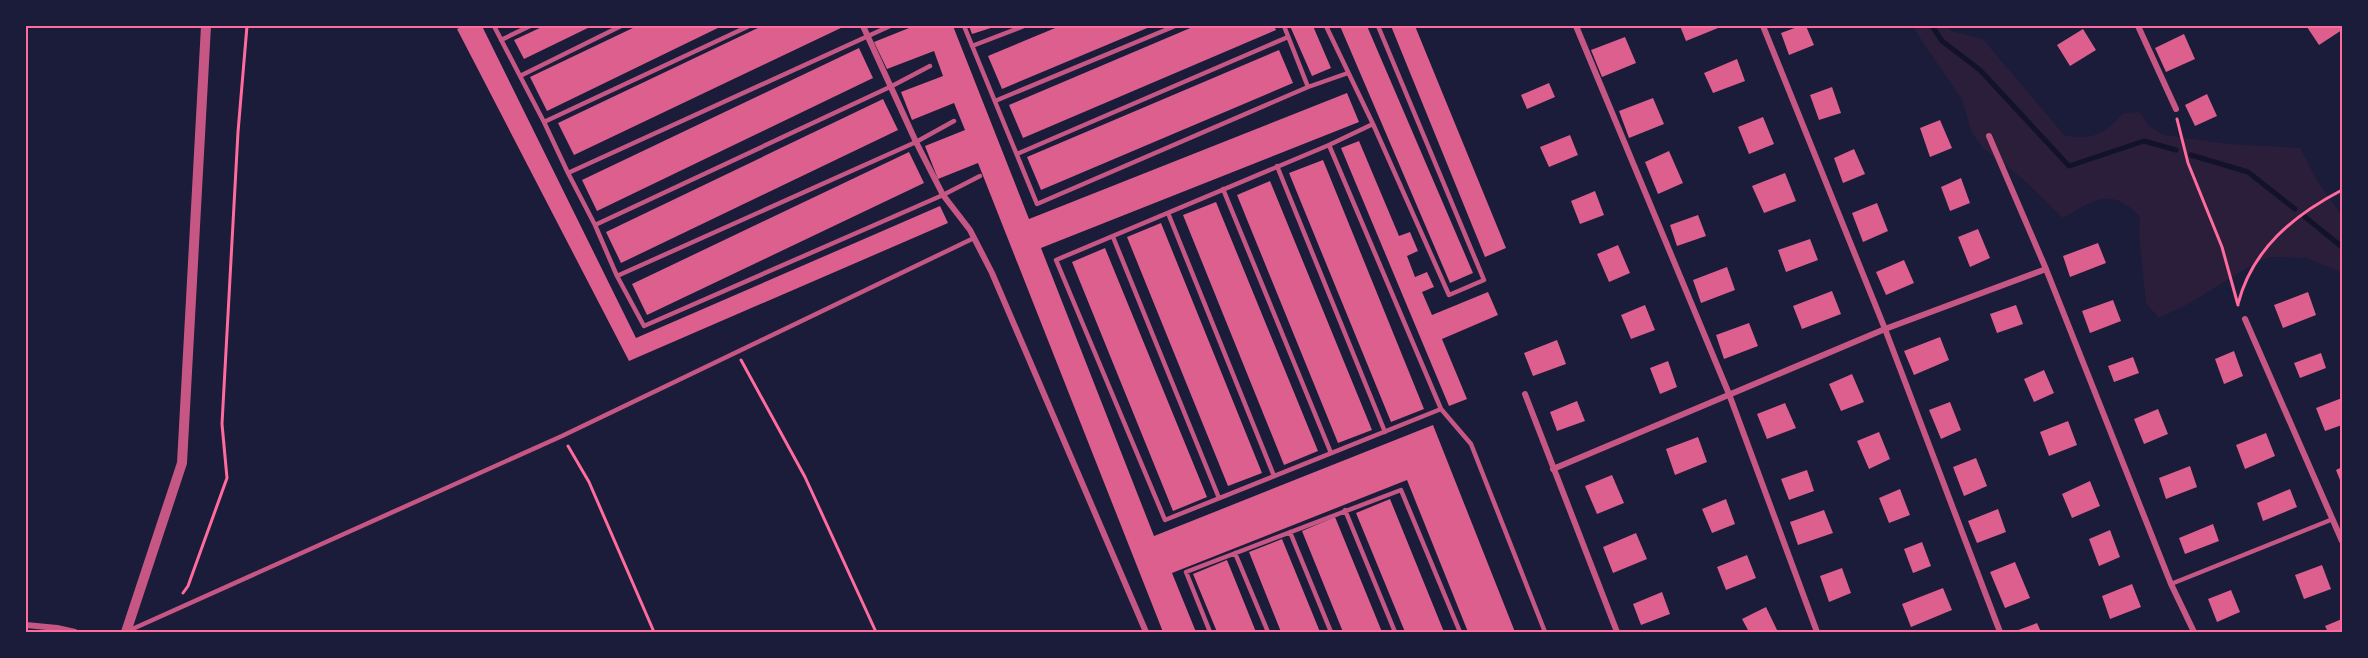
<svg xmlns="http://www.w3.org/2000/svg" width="2368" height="658" font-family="Merriweather,serif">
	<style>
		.green { fill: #2a1e3b }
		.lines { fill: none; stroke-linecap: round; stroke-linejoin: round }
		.stream { stroke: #12122b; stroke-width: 5 }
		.building { fill: #dd5f8e }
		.path { stroke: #ff6b9d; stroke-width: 3 }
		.service { stroke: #c65784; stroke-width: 4.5 }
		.minor { stroke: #c65784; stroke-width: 6 }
		.tertiary { stroke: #c65784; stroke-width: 10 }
		.neatline { fill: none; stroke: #ff6b9d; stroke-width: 2 }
	</style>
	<rect width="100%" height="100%" fill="#1b1b3a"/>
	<path class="green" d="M1912 26H1948L1951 31 1983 39 2064 135C2092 141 2105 134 2123 113L2140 112 2149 126 2164 135 2230 144 2300 148 2316 179 2342 216V273L2307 258 2270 257 2253 264 2192 302 2159 318 2146 303 2139 235 2140 217C2112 186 2093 200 2063 218L2025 181 1983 148 1972 133 1962 100Z"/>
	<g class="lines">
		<path class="stream" d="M1932 26 1942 41 1980 70 2069 166 2144 141 2176 150
			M2191 155 2248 172 2295 209
			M2305 217 2342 247"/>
	</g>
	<path class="building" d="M464 26H482L636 338 940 206 948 223 629 361 457 29Z
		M544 26H592L524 59 514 40Z
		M637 26H722L547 111 530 77Z
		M762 26H845L574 155 558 123Z
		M914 26H953L1029 219 1347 93 1359 122 1041 248 1154 536 1433 425 1515 632H1468L1407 480 1172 573 1196 632H1163L978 163 938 179 925 146 965 130 954 103 912 120 901 92 943 76 934 51 887 69 874 42Z
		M969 26H997L972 34Z
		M1060 26H1152L1002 89 988 56Z
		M1195 26H1274L1276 30 1023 138 1009 105Z
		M1290 26H1313L1331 68 1312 76Z
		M1340 26H1367L1473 273 1450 283Z
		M1391 26H1415L1506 248 1485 257Z
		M1680 26H1723L1686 41Z
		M1800 26H1806L1814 45 1789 55 1781 33Z
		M2309 26H2342V30L2319 45 2307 27Z
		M2083 29 2096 50 2070 66 2057 45Z
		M2184 34 2195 59 2166 72 2155 48Z
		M1625 37 1636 63 1602 77 1591 50Z
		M859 48 873 78 597 211 582 180Z
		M1279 50 1293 83 1041 190 1027 157Z
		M1737 59 1745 81 1713 93 1704 73Z
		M1549 83 1555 97 1527 109 1521 95Z
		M1832 87 1841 113 1819 120 1810 95Z
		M2207 94 2217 116 2195 126 2185 105Z
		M1653 98 1664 124 1629 138 1619 111Z
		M883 99 898 130 621 263 606 232Z
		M1763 117 1774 144 1749 154 1738 127Z
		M1940 120 1952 148 1930 157 1920 128Z
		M1570 135 1578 155 1549 167 1540 147Z
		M1359 141 1399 236 1410 232 1418 251 1407 256 1415 277 1427 272 1434 287 1422 292 1432 315 1488 292 1498 315 1442 339 1467 399 1449 406 1341 148Z
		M1854 149 1865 174 1843 183 1834 158Z
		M1669 151 1683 183 1658 194 1645 162Z
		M909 152 924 183 647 315 632 284Z
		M1323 160 1424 409 1391 422 1289 173Z
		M1785 173 1796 201 1764 213 1752 186Z
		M1961 178 1970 203 1950 211 1941 187Z
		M1270 181 1372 430 1338 443 1237 195Z
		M1595 191 1604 215 1580 224 1571 201Z
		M1216 202 1318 451 1284 465 1183 215Z
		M1877 203 1888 231 1863 242 1852 213Z
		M1698 215 1706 236 1677 246 1670 225Z
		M1161 223 1262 473 1228 486 1127 237Z
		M1978 229 1990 258 1970 267 1958 237Z
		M1810 239 1818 260 1786 272 1778 250Z
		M2098 243 2106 263 2070 277 2063 256Z
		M1618 245 1630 273 1609 282 1597 254Z
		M1105 248 1207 497 1173 511 1072 262Z
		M1904 260 1914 283 1886 295 1876 272Z
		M1727 267 1735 290 1701 303 1693 280Z
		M1832 291 1841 314 1802 329 1793 306Z
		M2308 292 2316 315 2283 328 2274 305Z
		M2113 300 2121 321 2090 333 2082 311Z
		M1645 305 1655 330 1631 339 1621 315Z
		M2016 305 2023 324 1997 333 1990 314Z
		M1749 323 1758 346 1724 359 1716 335Z
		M1940 337 1949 360 1914 375 1904 351Z
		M1557 340 1566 364 1533 376 1524 353Z
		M2234 351 2243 376 2224 384 2215 359Z
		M2321 353 2326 368 2300 378 2294 363Z
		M2133 357 2139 373 2114 382 2108 366Z
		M1668 361 1677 387 1660 394 1650 368Z
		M2044 370 2054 393 2034 402 2024 379Z
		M1852 374 1864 402 1841 411 1829 384Z
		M2342 398V425L2325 431 2316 408Z
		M1577 401 1585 421 1557 431 1550 412Z
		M1950 402 1961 430 1941 439 1929 410Z
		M1785 403 1796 428 1767 439 1757 414Z
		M2158 409 2168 434 2144 444 2134 419Z
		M2068 421 2077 445 2049 456 2040 432Z
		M1879 432 1890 459 1869 469 1857 441Z
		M2266 433 2275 456 2245 469 2236 445Z
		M1698 437 1707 462 1675 475 1666 449Z
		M1976 458 1987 486 1964 496 1953 467Z
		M2190 466 2197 487 2166 499 2159 478Z
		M2342 467V485L2336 470Z
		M1807 470 1814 491 1789 500 1781 479Z
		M1612 475 1624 503 1597 514 1585 486Z
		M2090 481 2100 506 2072 518 2062 494Z
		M1900 489 1910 515 1889 523 1879 498Z
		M2290 489 2297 507 2263 521 2257 503Z
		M1390 499 1444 632H1405L1356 513Z
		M1726 499 1735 524 1712 533 1702 509Z
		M1998 509 2006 532 1977 543 1968 521Z
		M1824 510 1833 533 1798 545 1790 522Z
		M1335 517 1382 632H1343L1302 531Z
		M2213 524 2219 541 2185 554 2179 538Z
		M2110 530 2120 557 2099 566 2089 539Z
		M1636 533 1647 559 1613 573 1603 547Z
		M1282 539 1320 632H1281L1249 552Z
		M1922 542 1931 566 1913 573 1904 549Z
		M1747 555 1756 578 1726 590 1717 567Z
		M1227 560 1256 632H1217L1193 574Z
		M2015 562 2030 598 2005 608 1990 572Z
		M2322 565 2331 589 2304 599 2295 575Z
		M1842 568 1851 593 1829 602 1820 576Z
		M2132 584 2141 607 2110 619 2102 596Z
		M1943 588 1952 610 1911 627 1902 604Z
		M2231 590 2240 612 2217 622 2208 599Z
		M1662 592 1670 614 1641 625 1633 604Z
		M1766 607 1777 630 1771 632H1749L1742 619Z
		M2342 619V632H2328L2325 626Z
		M2037 623 2041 632H2013Z"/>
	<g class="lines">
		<path class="path" d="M2177 119 2188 163 2222 247 2238 305
			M2238 304C2252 249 2294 215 2342 190
			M741 360 805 477 876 632
			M568 446 589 482 654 632
			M183 593 188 586 227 478 222 424 238 132 247 26"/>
		<path class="service" d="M494 26 520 76
			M964 26 1037 204 1308 87 1348 73
			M1284 26 1308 87
			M1326 26 1373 124 1449 295 1484 280 1378 26
			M501 40 530 26
			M972 46 1024 26
			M930 66 892 86 595 225 617 276 644 326 943 195 980 176
			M995 101 1175 26
			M544 122 520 76 621 26
			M1329 145 1373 124
			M1017 154 1288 37
			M1277 166 1385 432
			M568 173 544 122 749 26
			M1223 189 1331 453
			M1168 213 1274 476
			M595 225 568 173 890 26
			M1113 237 1219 498
			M617 276 916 142 954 121
			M1441 409 1165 520 1056 260 1329 145 1441 409 1471 444 1545 632
			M1345 510 1395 632
			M1290 532 1331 632
			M1235 553 1268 632
			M2171 584 2333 519
			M128 631 562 436 974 238
			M1210 632 1186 572 1401 490 1460 632"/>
		<path class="minor" d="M863 26 916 142 943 195 970 230 992 273 1146 632
			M1576 26 1729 394 1817 632
			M1763 26 1885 329 2000 632
			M2138 26 2176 109
			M1989 136 2046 269 2171 584 2194 632
			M2245 319 2342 541
			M1525 394 1617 632
			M1553 469 1885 329 2046 269
			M26 625 57 628 75 632"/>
		<path class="tertiary" d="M126 632 182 463 206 26"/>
	</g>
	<rect width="2368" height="658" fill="none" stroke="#1b1b3a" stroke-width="54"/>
	<rect x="27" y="27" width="2314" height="604" class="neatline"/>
</svg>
